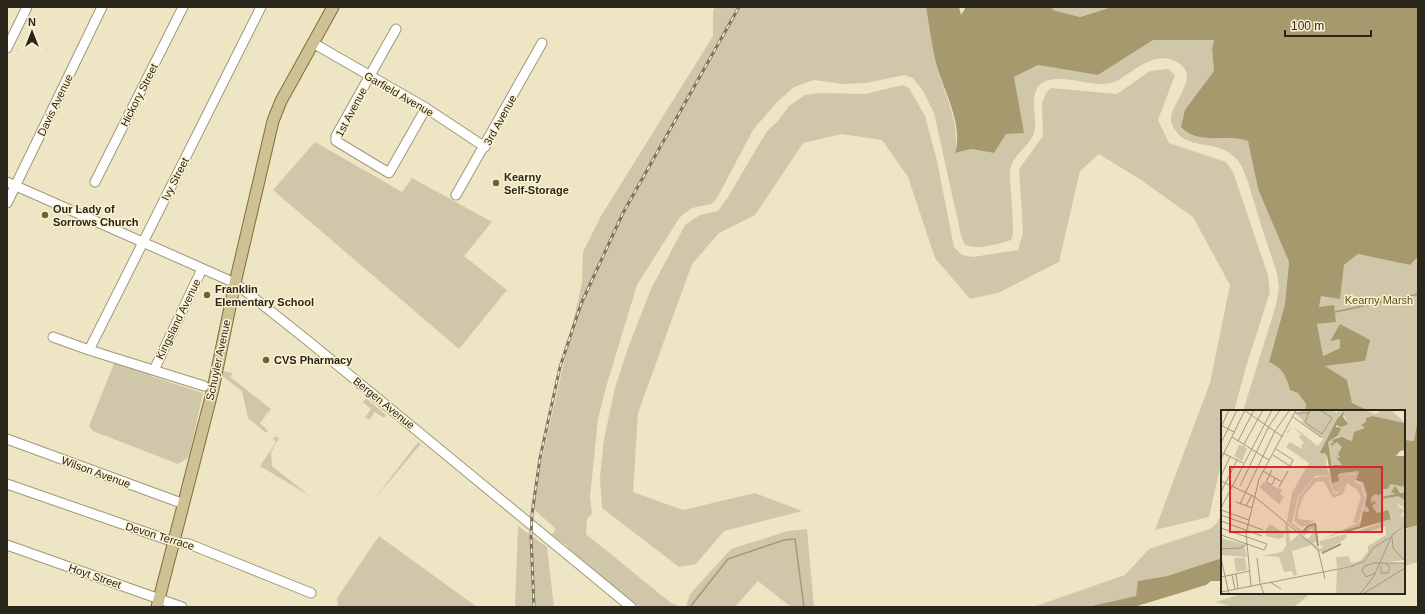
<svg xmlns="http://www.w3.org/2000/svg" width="1425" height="614" font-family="Helvetica,sans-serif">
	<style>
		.green { fill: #d0c7ab }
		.water { fill: #a6996d }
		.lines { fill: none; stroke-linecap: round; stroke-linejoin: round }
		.stream { stroke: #a6996d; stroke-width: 1.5 }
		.minor-casing { stroke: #a0977a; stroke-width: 11 }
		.major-casing { stroke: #806f3b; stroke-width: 13 }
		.minor { stroke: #fff; stroke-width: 9 }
		.major { stroke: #cec194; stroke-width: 11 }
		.rail-casing { stroke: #7b7562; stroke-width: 3 }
		.rail { stroke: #fbf2d2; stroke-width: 1.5; stroke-dasharray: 4.5; stroke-linecap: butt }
		.poi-dot { fill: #716230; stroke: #fbf2d2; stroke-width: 1.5 }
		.labels { text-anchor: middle; stroke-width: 3; stroke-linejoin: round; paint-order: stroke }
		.street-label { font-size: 11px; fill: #2a261b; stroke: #fbf2d2 }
		.poi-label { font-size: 11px; font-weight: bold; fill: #2a261b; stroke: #fbf2d2; text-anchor: start }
		.park-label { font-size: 11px; fill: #5c4d18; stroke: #fbf2d2 }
		.inset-river { fill: none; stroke: #a6996d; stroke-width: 2 }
		.inset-road { fill: none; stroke: #a09981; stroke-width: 1 }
		.view { fill: #d62828; fill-opacity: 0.15; stroke: #d62828; stroke-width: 2 }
		.inset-edge { fill: none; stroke: #2a261b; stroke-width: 2 }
	</style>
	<rect width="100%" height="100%" fill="#eee5c5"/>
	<path class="green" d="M715 7H926C929 24 931 42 935 59 942 91 961 120 955 153L971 149 994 153 1014 77 1038 65 1098 75 1153 40 1214 39 1212 49 1214 71 1206 83 1202 138H1237L1248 141 1258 189 1289 262 1285 304 1269 362C1283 368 1286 376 1290 390L1298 393 1306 404 1305 411H1243L1276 305 1279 288 1277 273C1269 249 1261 226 1254 202 1250 189 1246 173 1239 162 1237 158 1231 155 1228 152 1216 143 1185 147 1176 131 1173 128 1170 122 1171 117 1172 104 1198 78 1181 65 1158 47 1136 70 1117 81 1099 90 1070 75 1049 80 1026 86 1037 113 1035 128 1033 146 1012 153 1010 171 1009 177 1011 185 1011 192 1012 206 1013 220 1013 234L1011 240C999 244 975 251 964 244L961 235 934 113 923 91 913 78 904 75 866 83 844 84 814 80 794 87 776 103 753 130 717 198 711 204 692 208 680 217 637 285 606 387 598 419 590 497 592 514 587 519 586 534 671 603 682 607H639L569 549 566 544H564L552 535 556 529 531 507 582 283 583 252 601 216 713 36V11Z
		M1052 7H1112L1080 17 1053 10Z
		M1168 69 1175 75 1158 120 1169 143 1226 162 1233 172 1268 275 1270 292 1246 367 1234 411H1222V459L1209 517 1155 530 1210 383 1230 285 1193 217 1141 180 1099 154 1080 171 1059 262 998 293 970 299 935 258 908 177 882 140 842 134 803 143 755 215 719 233 692 264 638 413 633 492 683 510 755 493 802 511 724 531 696 564 679 567 602 508 600 477 604 439 615 388 628 348 651 289 685 225 700 215 718 211 728 197 767 131 778 121 789 106 805 95 820 93 866 94 902 85 909 88 925 116 937 161 954 247 962 255 973 257 1018 250 1023 233 1019 169 1043 136 1042 103 1046 93 1051 88 1117 94 1150 71Z
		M315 142 402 192 412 178 492 222 464 256 507 290 459 349 273 190Z
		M1358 254 1410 265 1418 257V418L1414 441 1404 440V411H1370L1352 403 1347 380 1324 366 1365 361 1340 325 1330 340 1340 339V348L1322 356 1317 324 1336 322 1319 307 1321 295 1339 298 1344 265Z
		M115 361 150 373 151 376 203 393 189 457 178 464 93 431 89 426Z
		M223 371 233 373 230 377 271 409 268 413 265 412 267 414 260 423 268 431 266 433 248 418 242 391 221 375Z
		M366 398 386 415 384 418 375 412 369 420 365 417 371 409 363 402Z
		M276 436 279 438 271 452 272 466 310 496 260 466 276 442 273 439Z
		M418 442 426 449 420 445 372 502Z
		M1222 509V558L1167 576 1139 581 1136 596 1087 607H1033L1125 575 1149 549 1210 529 1218 522Z
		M1418 525V562L1404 566V533L1406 529Z
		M518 526 547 547 554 607H515Z
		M807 529 814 607H791L758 581 735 607H686L690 594 731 549 788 531Z
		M379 536 477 607H338L337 598Z
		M1244 593H1311L1294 607H1232L1216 602Z"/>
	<path class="water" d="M926 7H959L961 15 966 7H1052L1053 10 1080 17 1112 7H1418V257L1410 265 1358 254 1344 265 1340 299 1321 296 1319 307 1334 305 1336 322 1317 324 1323 356 1340 348V339L1330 341 1340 324 1370 340 1365 361 1325 366 1347 380 1352 403 1370 411H1305L1306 404 1298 393 1290 390C1286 376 1283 368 1269 362L1285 304 1289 262 1258 189 1248 141C1226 133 1199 146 1181 127L1185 110 1214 71 1212 49 1214 40H1153L1098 75 1038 65 1014 77 1024 133 1006 134 994 153 971 149 955 153C964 122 942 89 935 59 931 42 929 24 926 7Z
		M1418 418V525L1404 529V440L1414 441Z
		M1222 558V581H1211L1206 585 1134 607H1087L1136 596 1138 581 1167 576Z"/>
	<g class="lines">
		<path class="stream" d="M1335 312 1418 294
			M690 607 728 559 784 540 795 539 804 607"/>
		<g class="minor-casing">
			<path id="minor" d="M396 29 336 136V141L389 173 426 108
				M313 43 426 108 485 147
				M7 48 27 7
				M7 182 235 283 307 340 631 607
				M95 182 183 7
				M456 195 542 43
				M7 203 102 7
				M53 337 89 350 204 386
				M89 350 261 7
				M154 370 202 269
				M7 439 184 504
				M7 484 174 542 189 544 311 593
				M7 545 182 607"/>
		</g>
		<g class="major-casing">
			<path id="major" d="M157 607 213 389 235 283 273 121 281 101 333 7"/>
		</g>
		<use href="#minor" class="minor"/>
		<use href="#major" class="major"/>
		<g class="rail-casing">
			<path id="rail" d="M534 607 531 536 532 514 540 458 560 367 581 304 623 213 739 7"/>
		</g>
		<use href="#rail" class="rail"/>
	</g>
	<g class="poi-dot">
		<circle cx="496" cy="183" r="4"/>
		<circle cx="45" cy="215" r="4"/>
		<circle cx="207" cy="295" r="4"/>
		<circle cx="266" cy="360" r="4"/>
	</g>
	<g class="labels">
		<g class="street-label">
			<text transform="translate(399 94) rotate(30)" y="4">Garfield Avenue</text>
			<text transform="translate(139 95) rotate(-63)" y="4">Hickory Street</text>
			<text transform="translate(55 105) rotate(-64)" y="4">Davis Avenue</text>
			<text transform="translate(351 112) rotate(-62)" y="4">1st Avenue</text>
			<text transform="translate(500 120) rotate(-61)" y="4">3rd Avenue</text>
			<text transform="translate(175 179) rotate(-63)" y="4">Ivy Street</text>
			<text transform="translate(178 319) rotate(-64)" y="4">Kingsland Avenue</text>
			<text transform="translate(218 360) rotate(-78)" y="4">Schuyler Avenue</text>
			<text transform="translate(384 403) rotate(39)" y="4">Bergen Avenue</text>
			<text transform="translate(96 472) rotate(20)" y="4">Wilson Avenue</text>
			<text transform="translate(160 536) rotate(17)" y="4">Devon Terrace</text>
			<text transform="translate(95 576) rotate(19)" y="4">Hoyt Street</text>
		</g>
		<g class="poi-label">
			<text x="504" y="181">Kearny<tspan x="504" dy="13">Self-Storage</tspan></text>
			<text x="53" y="213">Our Lady of<tspan x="53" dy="13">Sorrows Church</tspan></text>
			<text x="215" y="293">Franklin<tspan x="215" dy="13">Elementary School</tspan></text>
			<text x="274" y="364">CVS Pharmacy</text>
		</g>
		<g class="park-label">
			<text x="1379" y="304">Kearny Marsh</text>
		</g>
	</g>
	<g transform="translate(1221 410)">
		<rect width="184" height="184" fill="#eee5c5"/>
		<path d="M83 0H110L116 3 118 0H143L155 4 161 0H170L184 13 149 6 144 18 134 23 131 31 126 28 109 35 116 32 121 37 117 49 132 56 111 58 107 32 116 24 118 18 115 15 126 11 121 2 116 9 99 41H103L106 46 105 54 111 73 120 63 138 61 135 68 142 72 146 84 144 95 148 102 142 101 139 116 99 130 139 112 145 87 141 74 134 70V63L120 66 117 81 114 83 106 65 94 66 77 87 71 113 82 121 87 115 95 113 97 131 92 133 98 139 103 137 99 135V131L124 124 126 126 123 130 102 141 97 142 91 135 71 141 76 165 73 166 71 161 63 162 58 147 41 146 61 142 65 136 64 112 67 115 69 132 78 124 87 129 93 121 90 119 83 126 66 111 71 83 88 53 65 37 69 32 81 39 80 35 83 33 78 27 80 24 71 17 67 23 66 22 71 17 78 21 97 36 102 29 81 12 82 10 75 4ZM18 35 23 36 26 39 21 51 13 46ZM131 64 134 65V72L140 75 144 88 138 112 132 113 140 87 136 80 126 73 122 84 112 88 103 72 99 71 95 72 83 85 77 101V109L94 111 81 117 73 111 78 87 93 68 106 66 113 84 117 83 120 66ZM43 72 61 80 59 84 63 87 58 94 38 77ZM169 74 184 77V82H174L171 85 160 87 161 89 180 85 179 86 184 90 183 98 176 93 178 97 184 100 179 107 184 105V115L173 125 184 117V150L116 158 115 147 128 146 130 153 139 151 147 141V136L165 125 164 116 145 123 138 121 171 108 166 101 156 103 150 96 154 95 152 93 150 94 149 91 152 85ZM49 114 63 123V127L57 129 45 126V120ZM0 128 23 134 26 147 0 145ZM13 148H24L26 160 15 162ZM150 153H184V184H115L116 160Z" fill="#d0c7ab"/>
		<path d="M123 1 122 7 127 14 121 17 115 15V17L120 18 117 25 107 32 111 58 113 55H121L115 47 119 48 117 44 121 37 116 32 110 36V33H113L111 30 121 27 131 31 133 22 144 18 140 15 145 12V8L151 6 184 13V40L179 41 175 46H184V77L169 74 167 79H162L159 85 154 84 150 88V94L152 91 155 93 151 96 156 103 167 100 170 109 123 123 122 121 139 116 142 101 147 102 148 100 144 95 146 84 142 72 135 70 138 61 120 63 117 65 118 71 111 73 106 46 103 42 102 44 99 42 116 9ZM174 76 179 83 184 82V90L177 86 161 89 160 87 174 84 170 82Z" fill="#a6996d"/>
		<path class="inset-river" d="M82 122 87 116 94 114 97 136M101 143 120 134"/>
		<path class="inset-road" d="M23 0 62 27M89 0 84 12 101 24 111 8 99 0M74 3H88M72 7 100 27M0 15 13 22M0 17 8 0M11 27 48 50M17 31 33 0M0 33 16 0M23 34 42 0M0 42 22 53M52 45 69 56 72 50 55 39M0 49 24 0M51 60 45 72 51 75 54 68M42 61 61 72M0 66 9 47M0 71 34 87 97 139 104 169M19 76 48 16 59 0M58 77 67 61M0 82 16 50M15 92 31 98M19 94 54 21 68 1M25 96 31 85M0 98 51 0M0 100 28 110M0 105 42 120M0 111 41 126M0 118 46 134 43 140 0 125M171 127 172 138 184 151M0 139 19 138 26 134M0 148 8 184M36 148 39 173 43 184M131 156 144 151 152 138 168 128M160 156V163H167L169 157 164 153M154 163 145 167 141 160 144 156 152 153H184M15 164 17 178M11 165 14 179M0 167 29 161M49 172 60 179M30 176 25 123 38 69 75 0M0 182 133 156M139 184 153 166 171 125 184 116M142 184 184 158"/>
		<path class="view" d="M9 57H161V122H9Z"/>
		<rect width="184" height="184" class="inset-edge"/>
	</g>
	<rect width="1425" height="614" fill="none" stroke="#2a261b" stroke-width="16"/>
	<g transform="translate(32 32)" stroke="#fbf2d2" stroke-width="3" paint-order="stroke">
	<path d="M0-3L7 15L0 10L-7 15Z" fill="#2a261b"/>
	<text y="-6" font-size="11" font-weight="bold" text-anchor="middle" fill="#2a261b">N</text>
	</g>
	<path d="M1285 30v6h86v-6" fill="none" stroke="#2a261b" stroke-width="2"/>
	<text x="1291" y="30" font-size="12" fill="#2a261b" stroke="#fbf2d2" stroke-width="3" paint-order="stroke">100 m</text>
</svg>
